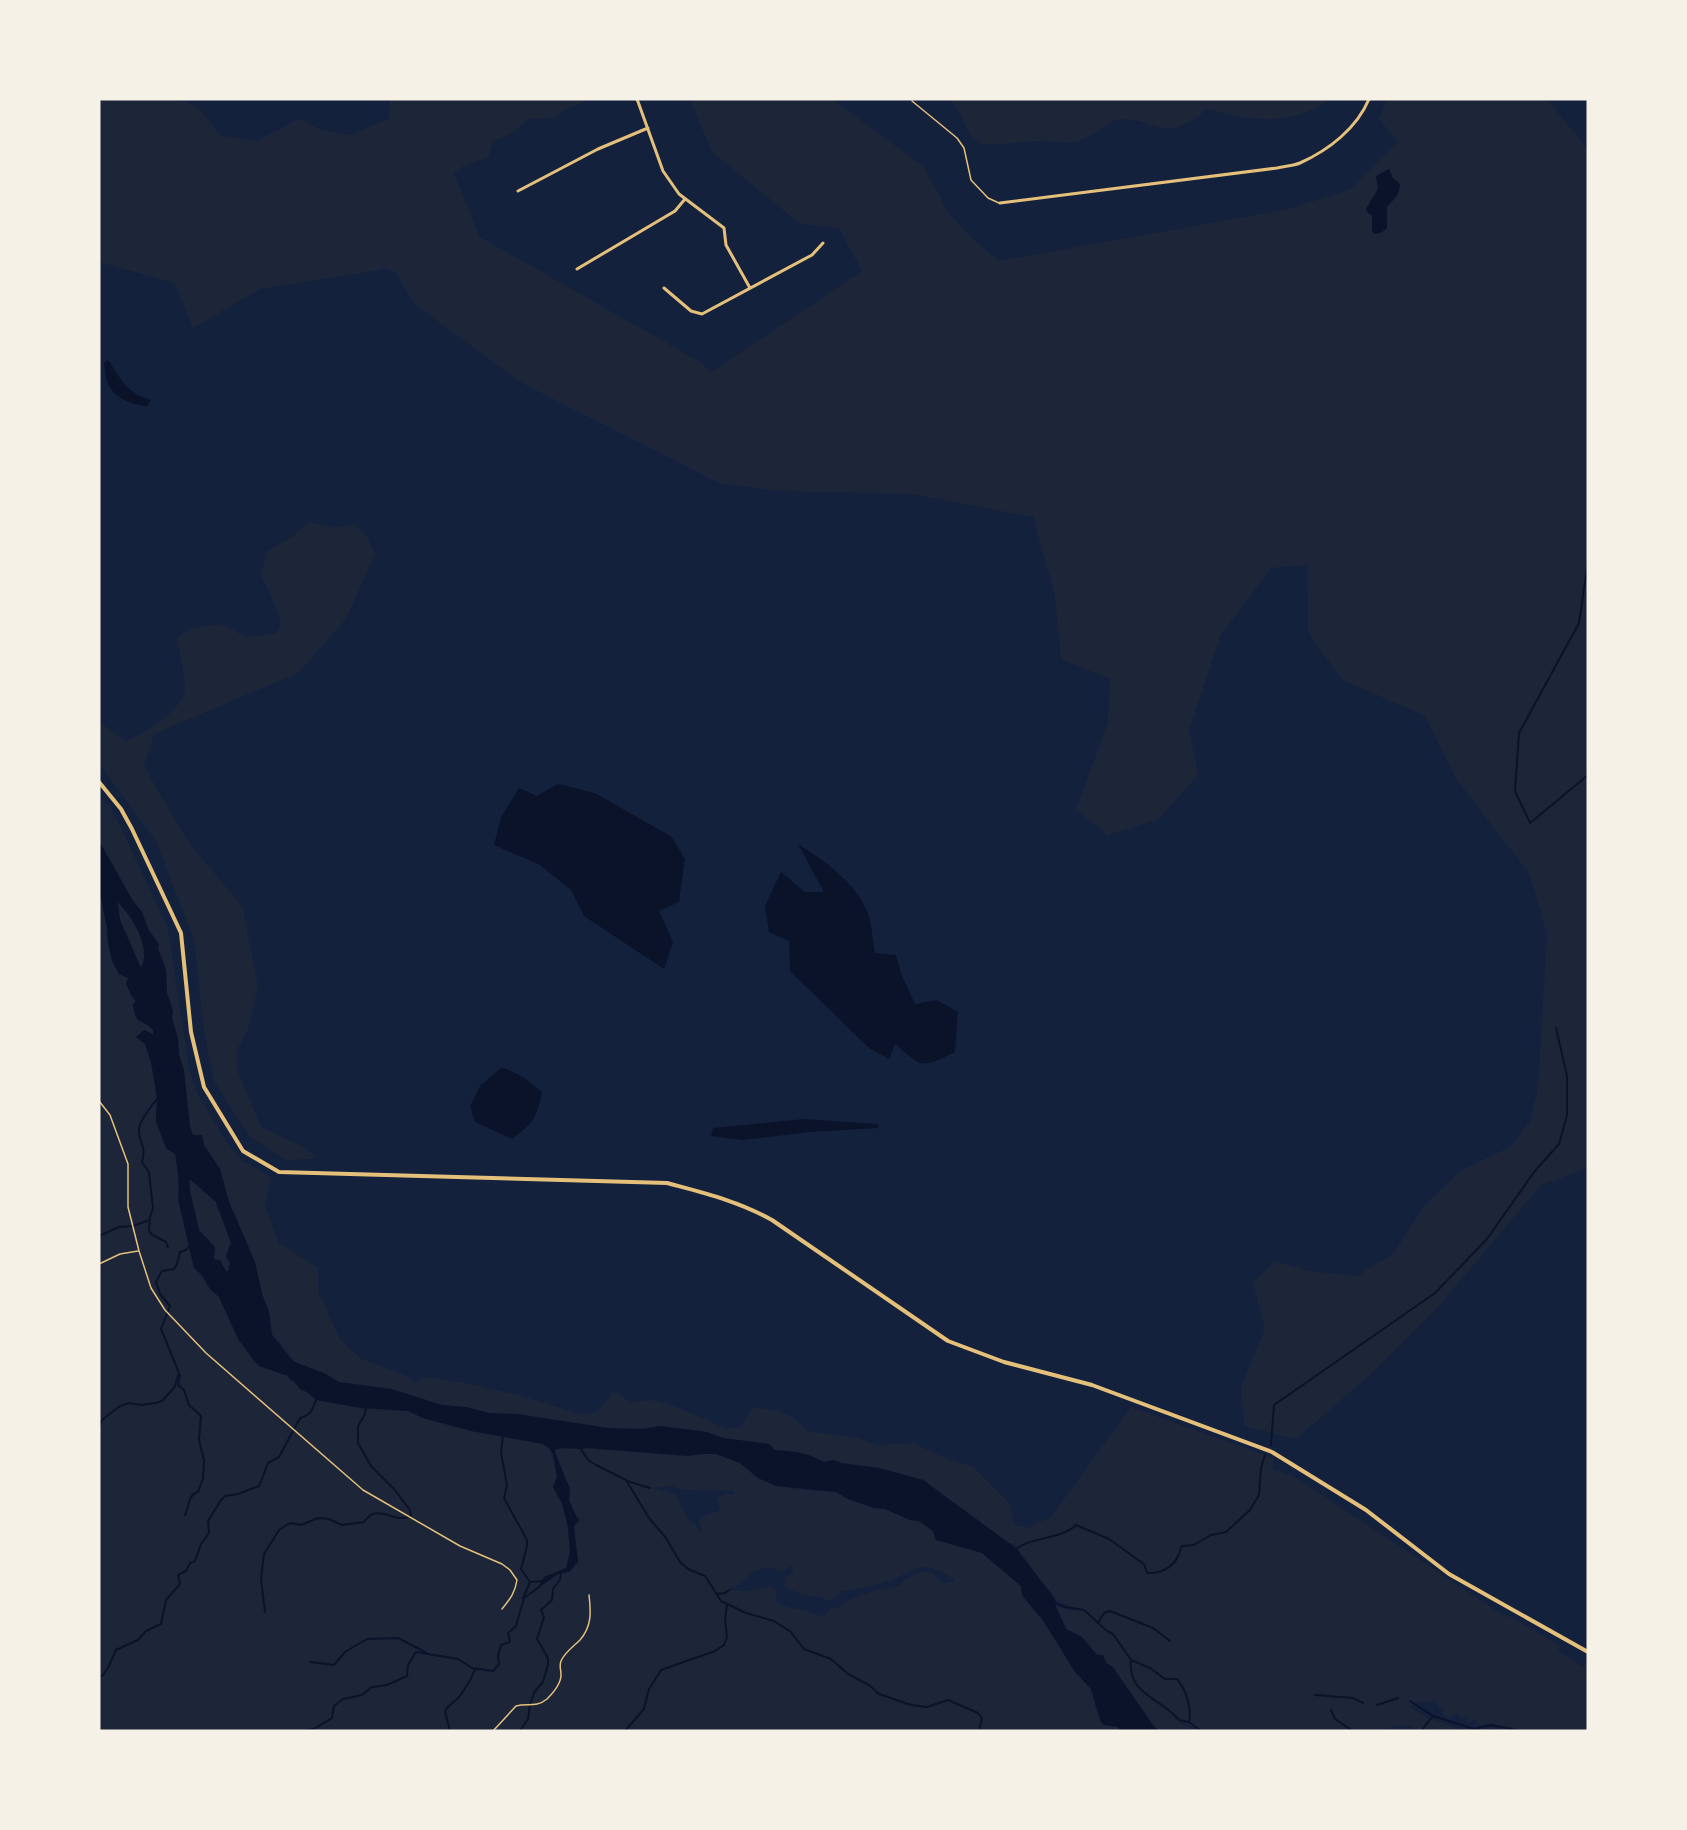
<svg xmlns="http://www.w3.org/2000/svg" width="1687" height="1830" font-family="'Titillium Web',sans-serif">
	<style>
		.green { fill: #1d2539; fill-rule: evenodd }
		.water { fill: #0b132b; fill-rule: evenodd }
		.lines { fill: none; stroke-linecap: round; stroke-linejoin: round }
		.stream { stroke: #0b132b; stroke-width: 2 }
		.path { stroke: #e5c07b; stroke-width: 1.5 }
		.service { stroke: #e5c07b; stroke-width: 1.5 }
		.minor { stroke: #e5c07b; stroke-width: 3 }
		.tertiary { stroke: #e5c07b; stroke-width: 4 }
	</style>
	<rect width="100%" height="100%" fill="#14213d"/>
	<path class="green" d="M99 99C124 99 176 93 196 107 206 114 212 125 219 135L256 141 299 119 319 129 350 135 389 119 390 101 392 99H589L566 110 554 118 529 119 512 133 493 142 488 158 465 165 454 174 480 237 700 362 711 372 862 271 839 229 799 223 712 152 690 99H832L923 166 949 213 971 237 999 261 1288 209 1349 190 1397 142 1379 119 1387 99H1547L1588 150V1168L1541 1185 1440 1305 1368 1377 1296 1439 1244 1426 1241 1387 1265 1329 1253 1283 1274 1261 1310 1271 1357 1276 1394 1253 1422 1208 1460 1171 1510 1147 1530 1121 1538 1088 1547 934 1529 873 1457 780 1425 716 1341 679 1308 632 1307 565 1271 568 1221 635 1189 730 1198 775 1159 819 1108 835 1076 810 1108 722 1110 679 1061 659 1055 596 1033 517 911 494 777 491 719 483 520 382 412 302 396 272 384 268 374 271 260 289 193 328 175 283 99 262Z
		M950 99H1329C1313 113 1284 120 1263 119 1245 119 1225 113 1207 109 1188 125 1175 134 1149 124 1138 121 1129 117 1117 120 1105 123 1094 135 1082 140 1067 146 1051 140 1036 141 1017 142 1000 145 981 144L969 134 960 113Z
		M310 522 335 528 354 524 367 537 375 554 346 619 298 673 154 734 144 766 189 843 242 906 258 987 247 1032 237 1050V1069L261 1127 301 1146 315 1156 314 1159 286 1160 249 1136 214 1081 204 1031 194 940 156 841 99 764V722L126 741C142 735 183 709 185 690 186 678 179 652 177 638L191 628 220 624 247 637 275 634 281 625 277 610 261 575 267 551 293 536Z
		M99 798 109 805 121 827 168 929 189 1069 198 1095 230 1147 241 1160 271 1177 265 1206 279 1243 318 1268V1292L340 1339 361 1359 408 1376 414 1382 427 1377 466 1383 518 1395 580 1414 593 1413 604 1405 612 1393H619C635 1410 641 1397 657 1401 682 1407 705 1420 728 1429L741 1427 753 1407C776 1411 792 1410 806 1431L859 1438 877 1445 913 1443 947 1459 972 1466 1009 1503 1015 1525 1028 1528 1039 1522 1050 1518 1131 1407 1273 1458V1469L1295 1477 1506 1617 1508 1615 1561 1646 1558 1651 1585 1668 1584 1666 1588 1660V1731H1516L1515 1728 1488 1723 1475 1727 1476 1721 1473 1720 1467 1724V1715L1461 1720 1458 1713 1450 1718 1443 1716 1444 1709 1438 1707 1435 1701 1416 1702 1410 1707 1428 1718 1465 1731H1418L1411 1726 1395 1725 1387 1731H1207L1187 1725 1174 1715 1181 1723 1195 1731H1159L1153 1725 1112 1666 1106 1663 1104 1656 1097 1655 1082 1637 1067 1629 1056 1605 1069 1611 1078 1610 1055 1599 1048 1588 1020 1562 1015 1544 1009 1543 923 1480 879 1468 841 1463 833 1460 824 1462C809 1453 791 1451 774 1450L769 1444 723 1438 707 1432 660 1426 642 1429 608 1428 517 1414 489 1413 466 1407 442 1405 391 1389 339 1382 326 1374 295 1362 278 1340 273 1337 269 1312 262 1294 255 1262 229 1202 220 1169 198 1136 193 1134 190 1127 184 1070 179 1055 178 1039 172 1018 171 1003 167 993 166 970 142 912 133 901 99 841Z
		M99 889 107 928 108 943 128 978 136 1002 154 1033 145 1044 151 1062 157 1099 156 1121 166 1148 175 1154C177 1163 180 1189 178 1199L194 1268C204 1277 209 1288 219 1297L259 1365 288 1376 294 1381 300 1389 307 1392 316 1400 361 1408 408 1411 423 1418 471 1431 527 1440 543 1444 550 1449 557 1477V1497L562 1503 568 1527 570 1552 566 1569 544 1577 538 1588 558 1574 569 1572 578 1562 574 1526 576 1516 569 1500 570 1489 555 1450C566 1446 576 1451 587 1448L688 1456 702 1454H716L740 1463 758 1478 792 1489 836 1492 847 1499 874 1508H885L910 1520 919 1521 933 1531 936 1540 982 1553 1021 1586 1022 1596 1044 1622 1075 1671 1091 1689 1095 1709 1104 1725 1118 1727 1120 1731H99ZM671 1486 684 1490 735 1491 734 1494H724L717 1499 720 1510 701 1517 699 1522 702 1530 699 1533 695 1524 689 1521 675 1494 653 1488ZM792 1566 794 1572 786 1577 784 1587 801 1594 821 1597 827 1601 837 1597 841 1591C859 1589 878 1585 896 1578 903 1575 913 1568 922 1567 933 1567 948 1573 955 1582L943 1583 931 1572H921L905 1579 899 1586 877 1590 848 1600 837 1608 829 1609 824 1616C815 1615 811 1612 804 1610 792 1608 784 1608 775 1600L777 1591 771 1586 746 1591 729 1590 730 1588C743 1585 741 1582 751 1574 757 1569 764 1569 771 1567L779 1572Z
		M117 901C132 917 152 947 141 968L120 920Z
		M189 1180H191L216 1202 217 1209 221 1214 231 1243 226 1256 230 1263 228 1271H226L214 1259 215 1247 199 1230 190 1191Z"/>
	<path class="water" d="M1389 169 1393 178 1400 184C1400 195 1394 199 1387 207V228L1381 233 1374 234 1372 231V215L1367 212 1366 209 1378 189 1376 176Z
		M107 360C112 364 112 367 116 372 125 387 134 395 151 400L147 406C132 406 113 397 107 382 105 377 105 369 104 363Z
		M558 784 595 793 672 837 685 859 679 902 659 911 673 942 664 969 584 916 571 890 540 865 494 845 501 817 519 788 537 796Z
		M99 841 133 901 142 912 148 929 159 944 158 948 166 970 167 993 173 1011 172 1018 178 1039 179 1055 184 1070 190 1127 193 1135H202L204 1145 220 1169 229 1202 255 1262 262 1294 269 1312 272 1335C280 1343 286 1355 295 1362L326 1374 339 1382 391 1389 442 1405 466 1407 489 1413 517 1414 608 1428 642 1429 660 1426 707 1432 723 1438 769 1444 775 1450C791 1451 809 1453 824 1462L833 1460 841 1463 879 1468 923 1480 1017 1549 1055 1599 1056 1607 1066 1629 1082 1637 1097 1655H1103L1106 1663 1112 1666 1153 1725 1159 1731H1120L1118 1727 1104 1725 1101 1722 1091 1689 1075 1672 1044 1622 1022 1595 1021 1586 982 1553 936 1540 933 1531 919 1521 910 1520 885 1509 874 1508 848 1499 836 1492 776 1486 758 1478 740 1463 716 1454H702L688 1456 587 1448C576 1451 566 1446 555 1450V1453L570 1489 569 1500 576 1516 580 1520 574 1526 578 1562 569 1572 558 1574 537 1589 544 1577 566 1568 570 1552 568 1527 562 1503 553 1487 557 1476 553 1454 550 1449 543 1444 471 1431 423 1418 408 1411 361 1408 316 1400 307 1392 300 1389 294 1381 290 1380 288 1376 259 1366 254 1361 238 1339 219 1297 210 1289 201 1274 194 1268 178 1199C180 1189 177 1163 175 1154L166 1148 156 1121 157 1098 151 1062 145 1044 136 1037 144 1030 153 1034V1030C143 1018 135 1027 133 1004L136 1002 131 995 126 983 128 978 119 974 112 961 108 943 107 928 99 889ZM118 902C132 917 152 947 141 968L120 920ZM191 1180 216 1202 231 1243 226 1256 230 1263 228 1271H226L220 1260 214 1259 215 1247 199 1230 190 1191 189 1181Z
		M798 844C825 861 858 884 869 916 872 928 873 942 875 953L896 955 902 976 915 1004 937 1000 958 1012 955 1052C921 1069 923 1068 895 1044L889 1059 870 1049 790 971 789 941 769 932 765 906 781 872 805 892H824Z
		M502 1067 523 1077 542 1092C537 1117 533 1124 512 1139L475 1122 470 1106 480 1086Z
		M804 1119 878 1124V1128L810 1132 742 1140 711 1136 713 1128Z"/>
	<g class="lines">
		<path class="stream" d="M1588 561 1579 623 1519 733 1515 791 1530 823 1588 775
			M157 1099C151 1107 140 1119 139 1129 138 1142 147 1145 142 1162L149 1172 153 1208 150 1217 149 1230 151 1234 166 1242 168 1248
			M99 1236 119 1227 133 1226 149 1220
			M180 1375 178 1385 184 1390 189 1405 201 1416 199 1440 204 1460 203 1479 198 1492C187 1495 190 1506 185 1515
			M99 1427 102 1420 120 1406 129 1403 141 1405 156 1403 162 1401 174 1388 179 1373 161 1329 170 1306 160 1294 156 1282 162 1271 174 1269 177 1264 180 1252 186 1250 189 1246
			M503 1434 501 1453 507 1485 504 1498 527 1540V1546L521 1569 530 1582
			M1271 1445 1274 1405 1435 1293 1487 1239 1534 1172 1559 1144 1567 1115V1076L1556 1028
			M581 1449 588 1460 596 1465 626 1480 649 1518 666 1538 680 1562 688 1569 705 1576 721 1601 746 1613 774 1621 791 1632 804 1649 831 1659 848 1674 869 1685 879 1694 911 1705 927 1707 948 1700 978 1713 982 1718 979 1731
			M627 1481 650 1488
			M1016 1549C1033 1536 1060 1540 1076 1525L1109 1539 1144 1564 1147 1573C1159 1574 1173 1568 1178 1556 1180 1553 1180 1549 1182 1546L1194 1545 1211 1535 1226 1532 1250 1510 1259 1495 1261 1468 1265 1455
			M717 1594 725 1593 729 1590
			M523 1598 530 1582 542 1581
			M1055 1603 1065 1607 1084 1610 1107 1631 1113 1634 1131 1660 1150 1668 1165 1679H1177C1186 1690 1192 1707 1189 1722L1201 1731
			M265 1612 261 1579 264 1554 279 1530 290 1523 301 1525 318 1518 329 1519 342 1525 364 1522C378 1501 393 1525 411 1516L410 1510 394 1489 371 1466 358 1443V1426L365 1414 366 1406
			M1099 1621 1104 1613 1110 1611 1153 1628 1170 1641
			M1131 1660C1127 1695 1163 1699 1179 1720L1189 1722
			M310 1662 334 1665 345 1652 367 1639 398 1638 425 1652
			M99 1676H102L108 1668 116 1650 138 1640 146 1631 161 1624 166 1600 180 1584 178 1575 186 1571 190 1563 195 1561 201 1544 209 1533 208 1521 221 1500 225 1496 238 1494 259 1486 268 1463 279 1457 300 1418C311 1415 312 1410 316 1400
			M1315 1695 1353 1698 1363 1703
			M1410 1701 1433 1716
			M1377 1705 1398 1698
			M1331 1710 1335 1719 1353 1731
			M298 1731 314 1729 332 1718 334 1706 343 1699 362 1695 372 1687 387 1685 407 1676 408 1665 416 1652 458 1659 472 1668 493 1671 499 1664 498 1656 501 1645 510 1642 508 1633 516 1626 524 1598 539 1587
			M450 1731 445 1711C448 1705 452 1704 456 1700 462 1695 473 1676 475 1669
			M520 1731 528 1719 530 1704 535 1691 543 1682 548 1664V1658L537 1639 544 1617 541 1610 552 1600 553 1589 560 1580 561 1573
			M625 1731 644 1709 649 1689 661 1670 715 1651 724 1645 727 1637 725 1620 727 1604
			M1421 1731 1433 1716 1474 1729 1491 1725 1521 1731"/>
		<path class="path" d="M99 1101 110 1115 128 1164V1207L139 1251 151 1288 165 1310 206 1353 363 1490 460 1546 502 1564 510 1570 517 1580C515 1593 510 1599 502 1609
			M99 1264 120 1254 138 1251
			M493 1731 516 1706C528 1703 536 1708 547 1699 553 1693 561 1684 561 1675 561 1669 559 1666 561 1661 565 1652 574 1646 580 1640 592 1626 591 1612 589 1595"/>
		<path class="service" d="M912 101 957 138 964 148 971 180 988 198 999 203"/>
		<path class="minor" d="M637 99 663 171 679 194 724 228 726 245 750 288
			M518 191 598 149 648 128
			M1000 203 1277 168C1285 166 1293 166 1300 163 1329 150 1357 128 1369 99
			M577 269 675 211 685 199
			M664 288 691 311 702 314 812 255 823 243"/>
		<path class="tertiary" d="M99 782 121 809 132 829 181 933 191 1032 204 1087 243 1151 279 1172 667 1183C704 1193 738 1201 772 1220L948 1341 1004 1362 1092 1385 1272 1452 1366 1510 1449 1574 1588 1652"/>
	</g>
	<rect width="1687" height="1830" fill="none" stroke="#f6f1e7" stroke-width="201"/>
</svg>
